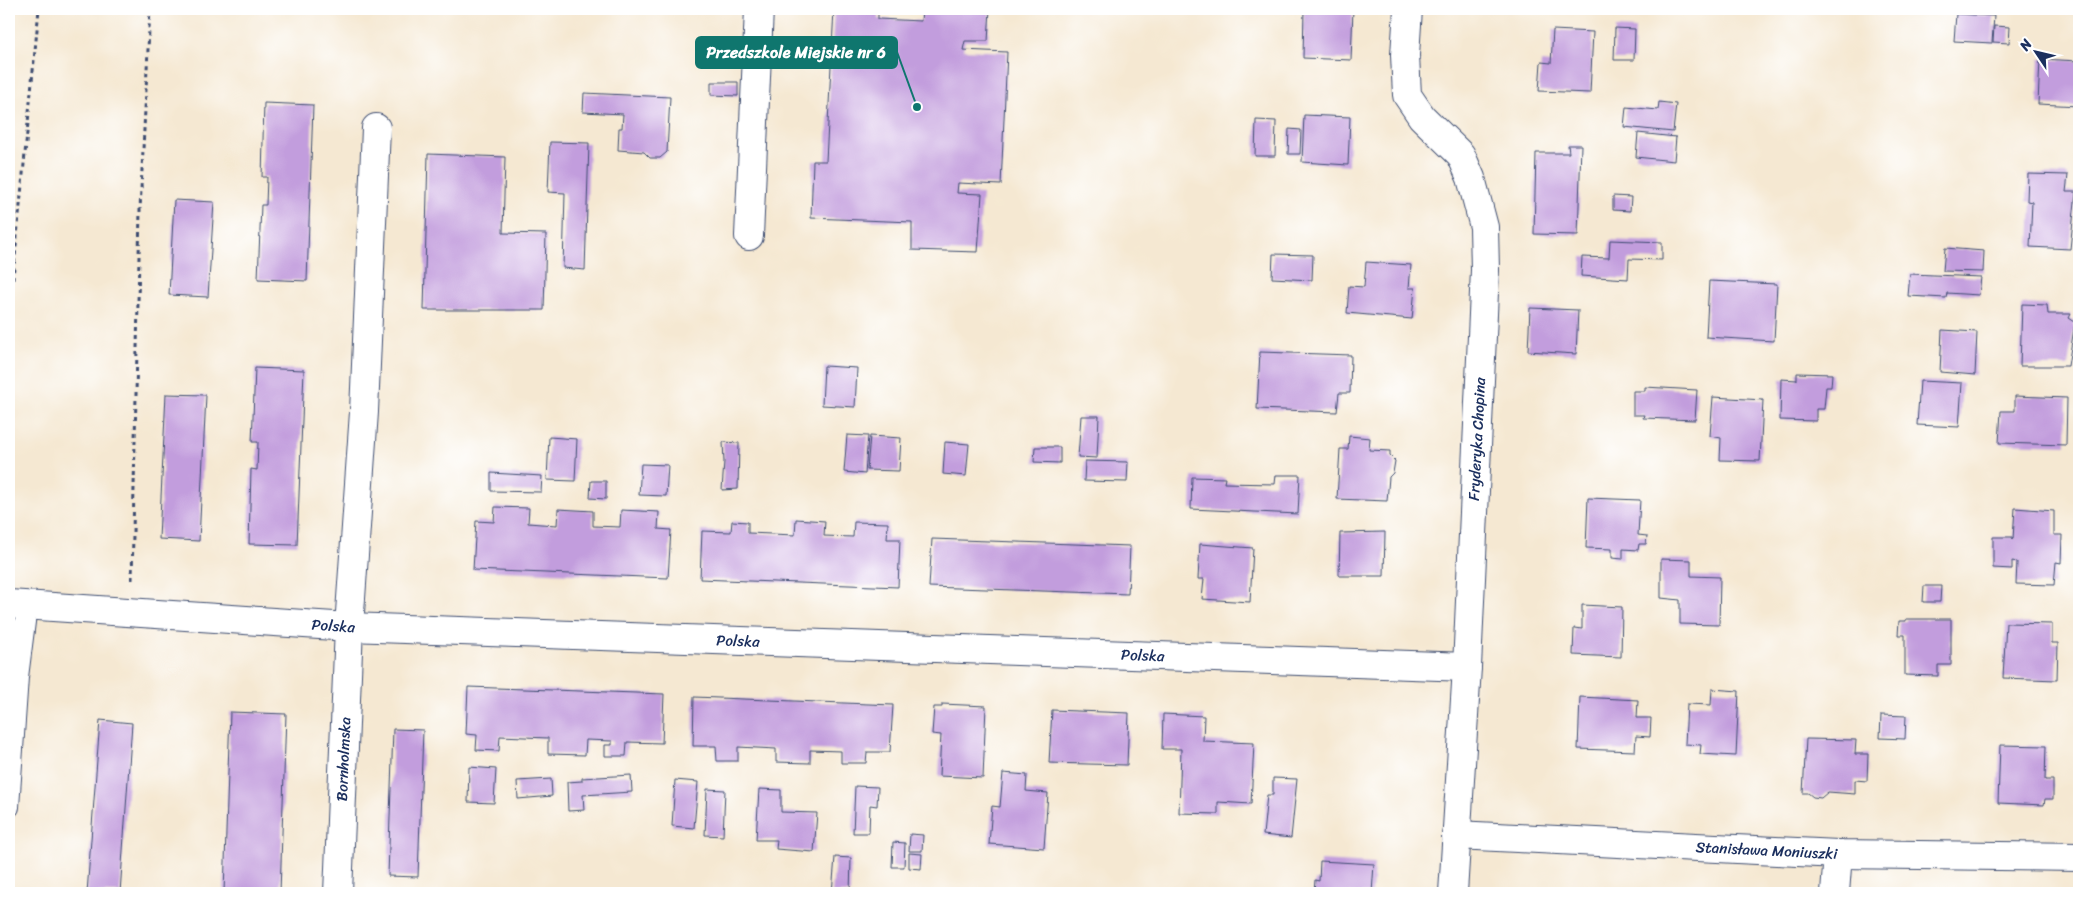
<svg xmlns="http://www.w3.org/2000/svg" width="2088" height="902" font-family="Sriracha,sans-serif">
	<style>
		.building { fill: #c29ddd }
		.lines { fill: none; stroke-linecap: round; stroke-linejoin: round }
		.lane-casing { stroke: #3c4b6f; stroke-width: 22 }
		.street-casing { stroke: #3c4b6f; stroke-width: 30 }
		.path { stroke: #3c4b6f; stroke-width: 3; stroke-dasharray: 4 4; stroke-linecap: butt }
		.lane { stroke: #fff; stroke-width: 20 }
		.street { stroke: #fff; stroke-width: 28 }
		.labels { text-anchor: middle; stroke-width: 4; stroke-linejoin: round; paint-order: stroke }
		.street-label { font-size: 15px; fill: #1b2f5e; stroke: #fff }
		.leader { fill: none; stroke: #0f766e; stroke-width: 2 }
		.callout-dot { fill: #0f766e; stroke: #fff; stroke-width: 2 }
		.callout { fill: #0f766e; stroke: #0f766e; stroke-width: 2 }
		.callout-label { font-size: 16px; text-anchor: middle; font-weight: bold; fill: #fff }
	</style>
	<rect width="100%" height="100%" fill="#fff"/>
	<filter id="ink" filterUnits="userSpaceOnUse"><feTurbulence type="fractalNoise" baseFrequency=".02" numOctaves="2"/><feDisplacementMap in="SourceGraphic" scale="10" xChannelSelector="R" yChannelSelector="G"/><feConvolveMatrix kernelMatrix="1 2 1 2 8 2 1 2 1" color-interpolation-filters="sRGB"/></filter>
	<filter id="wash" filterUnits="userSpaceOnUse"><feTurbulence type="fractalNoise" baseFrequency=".0096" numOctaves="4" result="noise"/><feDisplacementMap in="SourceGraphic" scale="20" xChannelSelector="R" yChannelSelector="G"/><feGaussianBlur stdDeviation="1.12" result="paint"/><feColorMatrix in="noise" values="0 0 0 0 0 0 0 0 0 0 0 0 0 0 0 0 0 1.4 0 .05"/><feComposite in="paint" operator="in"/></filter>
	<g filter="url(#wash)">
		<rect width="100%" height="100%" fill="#f5e8d2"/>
		<g id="blocks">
			<path class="building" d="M834 9H878V19L921 21 922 9H990L988 41H965L963 50 1007 52 1001 185 958 183 957 193 982 194 978 252 912 250V222L811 218 813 161H826Z
				M1304 9H1353L1351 60 1303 58Z
				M1959 9H1989L1988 12 1959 10Z
				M1956 14 1994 16 1992 43 1954 41Z
				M1994 26 2010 27 2009 43 1993 42Z
				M1615 28 1635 29 1634 60H1614Z
				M1553 30 1593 32 1590 93 1539 91 1541 62 1551 63Z
				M2040 59 2079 61V106L2038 104Z
				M711 82H738V96L711 95Z
				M584 93 670 97 667 152 660 158H650L644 152 618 150 619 128H622L623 114 583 112Z
				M1659 102 1676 104 1673 132 1624 127 1626 107 1658 110Z
				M264 103 313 105 307 281 258 279 261 205H266L267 177H262Z
				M1304 115 1350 117 1348 165 1302 162Z
				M1256 120 1276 121 1275 156H1255Z
				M1289 129 1301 130 1300 154H1288Z
				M1638 133 1676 137 1674 161 1636 157Z
				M550 142 589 143 585 270 563 268 565 193 548 192Z
				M1568 145H1581L1578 235 1534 234 1536 153H1569Z
				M428 154 505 157 503 233 546 234 544 310H424Z
				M2028 174 2068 175 2066 192H2076L2070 249 2030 247 2032 202 2027 201Z
				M1613 196 1631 197 1630 211 1613 210Z
				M174 200 214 202 208 297 169 295Z
				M1610 240 1662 242V260L1629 259 1628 279 1581 276 1582 257 1609 258Z
				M1945 248 1984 251 1983 272 1943 271Z
				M1273 254 1313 255 1312 280 1272 278Z
				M1366 262 1411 265 1409 288H1415L1412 319 1347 313 1349 286 1364 287Z
				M1910 274 1981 277 1979 295 1947 293 1946 298 1908 296Z
				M1709 281 1777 284 1774 341 1706 337Z
				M2022 304 2047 305 2048 314H2071L2069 318 2075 322 2068 366H2020Z
				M1530 308 1578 310 1576 354 1528 351Z
				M1942 330 1977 332 1975 375 1940 372Z
				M1260 352 1351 355 1350 393H1339L1337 412 1257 409Z
				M824 366 857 368 855 407 822 405Z
				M255 368 304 370 297 545 249 544 251 469 257 470 258 442H252Z
				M1797 373 1832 374 1831 387H1826L1824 409H1816V421L1780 420 1781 379 1797 380Z
				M1920 381 1962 383 1959 427 1917 425Z
				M1645 387 1697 390 1695 420 1643 418 1644 415H1633V391H1645Z
				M166 394 206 395 199 541 159 539Z
				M2015 396 2067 398 2066 445 1999 443 2001 411H2015Z
				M1713 397 1763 400 1760 461 1720 460 1721 438 1710 436Z
				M1081 416H1099L1097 458 1078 457Z
				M847 435 868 436 865 474 844 472Z
				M870 436 901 438 899 471 867 470Z
				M1349 436 1370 438 1369 450 1390 451V456L1395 461 1393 473 1389 477 1387 501 1337 499 1340 449H1348Z
				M549 437 577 439 575 481 547 480Z
				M723 442 739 443 738 489 722 490 724 462Z
				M945 442 969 444 966 476 943 474Z
				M1035 447H1060V463L1034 462Z
				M1085 461 1128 462 1127 482 1084 481Z
				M641 464 668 465 666 496 639 495Z
				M491 473 542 476 541 492 491 491Z
				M1276 475H1300L1298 514 1191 509 1192 477 1225 478 1224 483 1275 484Z
				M591 481H606V499L590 498Z
				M1588 498 1640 500 1638 535 1647 536 1646 544H1639L1638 550 1623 549V559L1612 558V549L1586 548Z
				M495 507 529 508 528 523 541 524 557 525 558 509 593 511V526L620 527 621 510 659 512 658 529 671 530 668 578 473 570 476 521 494 522Z
				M2015 508 2054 511V535H2062L2061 563 2056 562 2054 585 2016 584 2017 562 2012 561V569L1993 568V537H2012L2013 539Z
				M796 519 825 521 824 536 853 537 854 522 888 523 887 539H900L898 587 700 579 702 531 731 532 732 521 748 522V533L795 535Z
				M1385 532 1384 576H1339L1340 533Z
				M932 539 1130 546 1128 594 929 587Z
				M1200 544 1253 548 1250 602 1202 599 1204 579H1198Z
				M1661 559 1691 560V576L1720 577 1719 625 1680 624V600L1661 598Z
				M1924 586H1941L1940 602H1923Z
				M1582 605 1622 607 1621 657 1573 655 1574 628 1582 629Z
				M1906 619H1951V665H1938V676L1905 675V635H1898L1899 621H1906Z
				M2006 623 2052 624V643H2058L2057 680 2003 678Z
				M468 687 664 694 662 743 627 742 626 756H605V745H612V741L586 740 585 755 548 754V738L500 736 499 751 476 750 477 735 466 734Z
				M1712 689 1739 691 1736 756 1700 754 1701 745 1685 744 1687 704 1711 705Z
				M694 697 893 705 890 752H867L866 763H841V751L810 750V763L776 762V749L738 747V761H717L716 746H693Z
				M1580 697 1638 700 1637 718H1651L1650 737 1636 736 1635 751 1578 749Z
				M942 704 986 706 983 778 939 776 941 735 932 734 934 707H942Z
				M1052 710 1129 713 1127 765 1049 763Z
				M230 712 286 714 280 893H224Z
				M1163 714 1204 716 1203 741 1254 743 1251 804 1218 802V814L1179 813 1181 749H1162Z
				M1881 715 1906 716 1905 739 1880 738Z
				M100 720 132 723 120 893H87Z
				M393 729 423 730 418 877 388 876Z
				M1806 739 1856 740 1855 754H1868L1867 781 1855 780V794L1828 792 1821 798 1813 797 1808 793H1803Z
				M2000 745 2046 746 2045 780H2053V799H2045L2044 805 1998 803Z
				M469 767 496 769 494 803 468 802Z
				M1003 773 1027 775 1026 791 1048 793 1044 848 989 844 992 806 1000 807Z
				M631 775 632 792 583 795 584 810 568 811 567 782 582 781V778Z
				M1273 778 1297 779 1291 838 1263 835 1267 795H1273Z
				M551 779 552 796 518 799 517 781Z
				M675 780 698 782 694 828 672 826Z
				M855 786 878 787 877 806 870 805 869 833H853Z
				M707 789 725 790 723 836 705 835Z
				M759 789 781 790V812L817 813 814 852 776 849 777 840H756Z
				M910 834 923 835 922 851H909Z
				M893 842 905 843 904 867H892Z
				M909 853 922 854 921 869 909 868Z
				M835 857 851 858 850 893H832Z
				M1320 861 1374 864 1372 893H1314L1315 880 1319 881Z"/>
		</g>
	</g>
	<g filter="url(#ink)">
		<use href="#blocks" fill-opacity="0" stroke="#3c4b6f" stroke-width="1"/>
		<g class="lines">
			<g class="lane-casing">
				<path id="lane" d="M9 807 18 677 27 606"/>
			</g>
			<g class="street-casing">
				<g id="street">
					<path d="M1408 9 1405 55 1407 95 1422 117 1461 155 1471 178 1484 227 1485 270 1467 667 1453 893"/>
					<path d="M749 236 759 9"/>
					<path id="s1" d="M9 604 349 627 1467 667"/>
					<path id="s2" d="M1456 835 1838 854 2079 857"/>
					<path id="s3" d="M338 893 349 627 364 412 376 128"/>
					<path d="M1835 893 1838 854"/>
				</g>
			</g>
			<path class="path" d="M9 319 39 9
				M132 580 140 210 150 9"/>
			<use href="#lane" class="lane"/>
			<use href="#street" class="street"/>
		</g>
	</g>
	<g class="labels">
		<g class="street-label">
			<text transform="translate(1477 439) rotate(-87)" y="5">Fryderyka Chopina</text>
			<text dy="5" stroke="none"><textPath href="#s1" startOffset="325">Polska</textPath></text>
			<text dy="5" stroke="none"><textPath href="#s1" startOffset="730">Polska</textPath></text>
			<text dy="5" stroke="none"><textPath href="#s1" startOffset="1135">Polska</textPath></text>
			<text dy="5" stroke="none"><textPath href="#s3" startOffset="134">Bornholmska</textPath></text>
			<text dy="5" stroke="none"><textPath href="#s2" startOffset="311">Stanisława Moniuszki</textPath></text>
		</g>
	</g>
	<path class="leader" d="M917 107L897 52"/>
	<circle class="callout-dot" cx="917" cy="107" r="5"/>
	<rect class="callout" x="696" y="37" width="201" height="31" rx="5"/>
	<g class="callout-label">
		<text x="796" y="58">Przedszkole Miejskie nr 6</text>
	</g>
	<rect width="2088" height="902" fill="none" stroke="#fff" stroke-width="30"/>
	<g transform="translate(2036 52) rotate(305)" stroke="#ffffff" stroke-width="4" paint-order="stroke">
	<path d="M0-4L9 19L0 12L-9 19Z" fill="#1b2f5e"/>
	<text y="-8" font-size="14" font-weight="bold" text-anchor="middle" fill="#1b2f5e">N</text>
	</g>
</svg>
